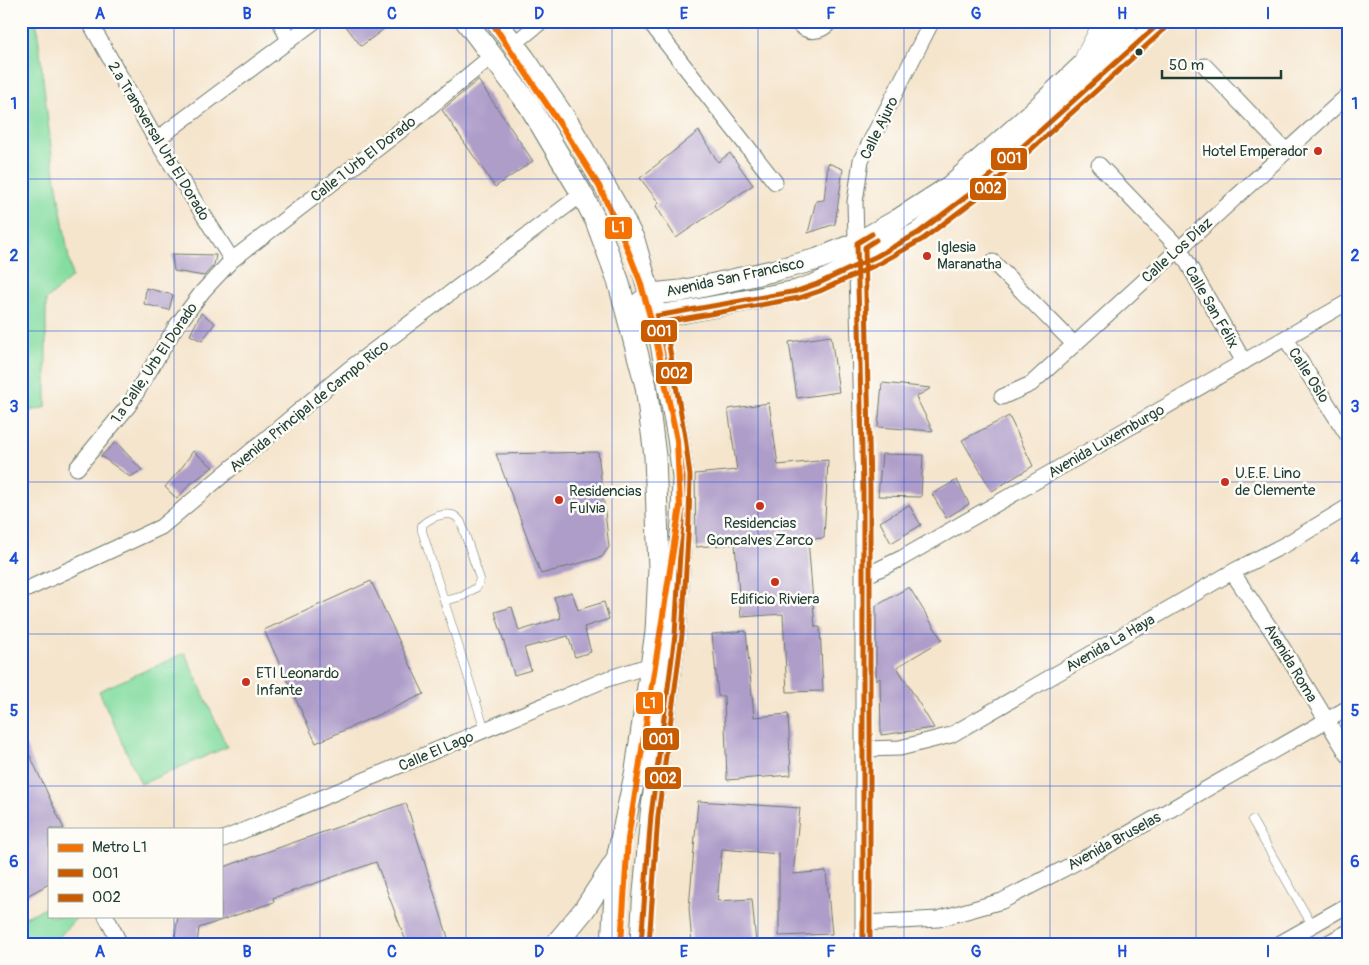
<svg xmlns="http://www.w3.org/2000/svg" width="1369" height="965" font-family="Pangolin,sans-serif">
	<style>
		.green { fill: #85dda1; stroke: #528d6a }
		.building { fill: #ae9cc9 }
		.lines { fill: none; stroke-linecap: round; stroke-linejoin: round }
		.lane-casing { stroke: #6a786a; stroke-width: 9 }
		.street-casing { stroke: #6a786a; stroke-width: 17 }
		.secondary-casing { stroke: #6a786a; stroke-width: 23 }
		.highway-casing { stroke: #6a786a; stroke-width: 29 }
		.lane { stroke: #fff; stroke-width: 8 }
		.street { stroke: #fff; stroke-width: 15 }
		.secondary { stroke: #fff; stroke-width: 21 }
		.highway { stroke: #fff; stroke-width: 28 }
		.bus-1-casing { stroke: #fdfcf7; stroke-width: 9 }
		.bus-2-casing { stroke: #fdfcf7; stroke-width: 9 }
		.bus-1 { stroke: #c95b00; stroke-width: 5 }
		.bus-2 { stroke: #c95b00; stroke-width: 5 }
		.metro-1-casing { stroke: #fdfcf7; stroke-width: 10 }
		.metro-1 { stroke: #f47103; stroke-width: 6 }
		.grid { fill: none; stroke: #1d4ed8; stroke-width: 1; stroke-opacity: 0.55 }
		.bus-dot { fill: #1f3d34; stroke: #fdfcf7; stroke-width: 2 }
		.poi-dot { fill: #c8321e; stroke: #fdfcf7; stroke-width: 2 }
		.labels { text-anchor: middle; stroke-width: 5; stroke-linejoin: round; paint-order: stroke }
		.street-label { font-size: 15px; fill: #1f3d34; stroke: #fdfcf7 }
		.poi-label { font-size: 15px; fill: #1f3d34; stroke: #fdfcf7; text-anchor: start }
		.line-badge { stroke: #fdfcf7; stroke-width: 2 }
		.badge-label { font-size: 14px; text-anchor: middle; font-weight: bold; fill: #fff }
		.neatline { fill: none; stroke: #1d4ed8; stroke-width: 2 }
		.grid-label { font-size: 16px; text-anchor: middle; font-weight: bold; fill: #1d4ed8 }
	</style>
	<rect width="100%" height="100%" fill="#fdfcf7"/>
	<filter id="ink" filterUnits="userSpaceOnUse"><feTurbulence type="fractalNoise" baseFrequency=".02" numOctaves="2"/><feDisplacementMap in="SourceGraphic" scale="10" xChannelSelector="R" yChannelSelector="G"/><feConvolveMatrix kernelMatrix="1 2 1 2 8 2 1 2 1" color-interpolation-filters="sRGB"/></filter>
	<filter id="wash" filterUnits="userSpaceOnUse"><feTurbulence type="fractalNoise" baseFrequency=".0096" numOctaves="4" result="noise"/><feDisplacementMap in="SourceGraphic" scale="20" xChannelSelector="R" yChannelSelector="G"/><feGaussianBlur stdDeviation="1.12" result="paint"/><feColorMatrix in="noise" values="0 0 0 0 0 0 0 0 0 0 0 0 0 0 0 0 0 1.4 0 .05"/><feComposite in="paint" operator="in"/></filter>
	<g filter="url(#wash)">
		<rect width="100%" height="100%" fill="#f5e5cd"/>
		<path class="green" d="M21 21H36L37 26 52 156 72 277 46 300V407L21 413Z
			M185 653 227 747 141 784 99 691Z
			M49 906V916H78L53 944H21V919Z"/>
		<g id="blocks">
			<path class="building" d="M342 21H395L361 46Z
				M478 80 533 161 495 187 442 110Z
				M699 131 718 162 730 153 753 185 676 238 656 206 659 203 640 178Z
				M828 163 843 169 835 224 808 233 816 201 824 200Z
				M172 254 216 255 214 265 204 276 174 271Z
				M146 288 173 295 169 310 144 304Z
				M201 313 215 323 202 341 190 335Z
				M831 336 839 392 797 398 789 342Z
				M882 383 931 388 916 397 933 431 878 427Z
				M769 403 778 465 828 460 824 538 808 539 815 627H820L823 691 787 692 783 614 741 617 735 544 696 547 695 474 737 470 728 409Z
				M1009 416 1033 466 992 491 962 440Z
				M116 442 142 470 130 477 101 456Z
				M193 451 213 467 189 485 177 499 165 487 183 466Z
				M598 452 609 547 602 557 541 574 496 454Z
				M882 454 923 455 921 497 878 496Z
				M957 480 969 504 946 518 932 494Z
				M909 505 921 525 891 543 880 522Z
				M371 581 424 694 316 743 264 630Z
				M909 587 942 640 897 667 934 728 881 735 880 678 876 680V606Z
				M572 592 578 610 604 602 609 619 584 627 591 652 575 657 568 636 524 648 531 670 514 675 495 612 512 607 519 631 561 618 554 597Z
				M746 631 754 717 788 714 791 775 727 780 724 696H718L712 634Z
				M21 736 64 829H49V884L21 899Z
				M698 801 800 808 793 874 826 871 832 934 779 936V854L722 849 717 901 752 899 756 944H692L689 908Z
				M406 803 450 944H407L376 862 273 898 274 902 199 928 197 944H174L178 916H221V868Z"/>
		</g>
	</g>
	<g filter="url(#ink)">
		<use href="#blocks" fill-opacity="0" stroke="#6a786a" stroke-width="1"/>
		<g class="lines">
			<g class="lane-casing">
				<path id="lane" d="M445 601 463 596 477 587 480 579 461 522C459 520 457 517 455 516 446 511 429 518 422 525V531L485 730
					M1252 820 1312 925"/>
			</g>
			<g class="street-casing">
				<path id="street" d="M89 21 156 140 232 260
					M280 21 289 41
					M649 21 775 182
					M796 21C806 34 820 34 831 21
					M514 44 542 21
					M1205 66 1286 151
					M156 140 315 21
					M1099 165 1179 248 1244 362
					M993 262 1074 344
					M1286 339 1348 436
					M1002 397 1031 384 1348 95
					M77 468 129 405 175 328 203 291 232 260 413 121 493 55
					M1232 572 1274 634 1348 755
					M863 577 902 558 1348 302
					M21 592 161 527 349 369 582 194
					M863 749 900 748 951 735 1232 572 1288 543 1348 507
					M221 840 607 679 651 665
					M106 916 120 944
					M864 923 938 919 1002 901 1098 851 1348 708
					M863 944V489L855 202 861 160 932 21
					M1279 944 1348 905
					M1326 944 1348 932"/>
			</g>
			<g class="secondary-casing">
				<path id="secondary" d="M466 21 529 105 582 194 596 221 618 280 646 386 655 456 659 569 656 632 636 770 617 859 612 944
					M496 21 524 58 570 126 618 209 634 240 656 316 678 438 683 477 682 521 675 635 651 815 643 904 641 944
					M640 303 651 294 681 291 719 283 776 270 818 259 857 243 896 221 949 187 1030 115 1089 59 1103 49 1122 31 1129 21
					M643 315 656 316 685 312 797 291 817 284 896 245 918 233 971 193 1162 21
					M556 944 584 910 616 861"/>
			</g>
			<g class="highway-casing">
				<path id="highway" d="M1089 59 1109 21"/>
			</g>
			<use href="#lane" class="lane"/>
			<use href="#street" class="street"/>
			<use href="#secondary" class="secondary"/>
			<use href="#highway" class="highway"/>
			<g class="bus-1-casing">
				<path id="bus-1" d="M641 944 651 815 675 635 682 521 683 477 678 438 656 316 797 291 817 284 877 256 918 233 971 193 1162 21
					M863 944V489L857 243 872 234"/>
			</g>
			<g class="bus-2-casing">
				<path id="bus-2" d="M649 944 658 816 682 635 689 521 690 476 685 437 665 322 799 298 820 291 880 263 923 239 976 199 1167 27
					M870 944V489L865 247 876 240"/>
			</g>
			<use href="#bus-1" class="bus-1"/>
			<use href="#bus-2" class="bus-2"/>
			<g class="metro-1-casing">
				<path id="metro-1" d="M491 21 566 133 599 186 621 233 640 281 655 334 677 440 680 506 628 839 621 944"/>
			</g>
			<use href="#metro-1" class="metro-1"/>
		</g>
	</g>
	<path class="grid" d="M174 21V829M320 21V944M466 21V944M612 21V944M758 21V944M904 21V944M1050 21V944M1196 21V944M21 179H1348M21 331H1348M21 482H1348M21 634H1348M21 786H1348M174 916V944"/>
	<circle class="bus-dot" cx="1139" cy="52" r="4.5"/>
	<g class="poi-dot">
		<circle cx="1318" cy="151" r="5"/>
		<circle cx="927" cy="256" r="5"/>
		<circle cx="1225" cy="482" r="5"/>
		<circle cx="559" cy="500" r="5"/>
		<circle cx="760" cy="506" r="5"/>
		<circle cx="775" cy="582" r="5"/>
		<circle cx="246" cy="682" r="5"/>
	</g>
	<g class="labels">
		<g class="street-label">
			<text transform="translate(879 128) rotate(-64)" y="5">Calle Ajuro</text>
			<text transform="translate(159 141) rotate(59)" y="5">2.ª Transversal Urb El Dorado</text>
			<text transform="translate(363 159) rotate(-38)" y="5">Calle 1 Urb El Dorado</text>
			<text transform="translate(1177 250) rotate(-42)" y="5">Calle Los Díaz</text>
			<text transform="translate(735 277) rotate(-12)" y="5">Avenida San Francisco</text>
			<text transform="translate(1212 307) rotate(60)" y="5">Calle San Félix</text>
			<text transform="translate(154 363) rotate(-56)" y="5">1.ª Calle, Urb El Dorado</text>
			<text transform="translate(1309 375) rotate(57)" y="5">Calle Oslo</text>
			<text transform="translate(309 406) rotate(-39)" y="5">Avenida Principal de Campo Rico</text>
			<text transform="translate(1106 441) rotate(-30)" y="5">Avenida Luxemburgo</text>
			<text transform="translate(1110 643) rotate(-30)" y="5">Avenida La Haya</text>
			<text transform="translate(1291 663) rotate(59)" y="5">Avenida Roma</text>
			<text transform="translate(436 751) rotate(-23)" y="5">Calle El Lago</text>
			<text transform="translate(1114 841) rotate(-29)" y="5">Avenida Bruselas</text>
		</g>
		<g class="poi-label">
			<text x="1308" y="156" text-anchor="end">Hotel Emperador</text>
			<text x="937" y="252">Iglesia<tspan x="937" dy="17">Maranatha</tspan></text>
			<text x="1235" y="478">U.E.E. Lino<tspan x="1235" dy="17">de Clemente</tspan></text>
			<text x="569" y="496">Residencias<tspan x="569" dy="17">Fulvia</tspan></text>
			<text x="760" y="528" text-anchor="middle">Residencias<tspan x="760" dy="17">Goncalves Zarco</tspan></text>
			<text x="775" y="604" text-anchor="middle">Edificio Riviera</text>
			<text x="256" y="678">ETI Leonardo<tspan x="256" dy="17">Infante</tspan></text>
		</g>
	</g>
	<g class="line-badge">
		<rect x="990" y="147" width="38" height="24" rx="5" fill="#c95b00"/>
		<rect x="969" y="177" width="38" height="24" rx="5" fill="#c95b00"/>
		<rect x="604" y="216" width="29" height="24" rx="5" fill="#f47103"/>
		<rect x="640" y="319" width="38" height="24" rx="5" fill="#c95b00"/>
		<rect x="655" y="361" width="38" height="24" rx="5" fill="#c95b00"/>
		<rect x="635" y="691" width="29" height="24" rx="5" fill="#f47103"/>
		<rect x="642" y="727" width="38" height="24" rx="5" fill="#c95b00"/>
		<rect x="644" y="766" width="38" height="24" rx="5" fill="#c95b00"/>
	</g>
	<g class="badge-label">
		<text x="1009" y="163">001</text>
		<text x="988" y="193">002</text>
		<text x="618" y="232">L1</text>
		<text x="659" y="336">001</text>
		<text x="674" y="378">002</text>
		<text x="649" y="708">L1</text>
		<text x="661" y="744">001</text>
		<text x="663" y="783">002</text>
	</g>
	<rect width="1369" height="965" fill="none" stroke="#fdfcf7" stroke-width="55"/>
	<rect x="48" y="828" width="175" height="90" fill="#fdfcf7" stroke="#a4b0a9"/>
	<rect x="58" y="844" width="25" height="8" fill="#f47103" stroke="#a4b0a9"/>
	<text x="92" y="852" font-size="15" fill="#1f3d34">Metro L1</text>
	<rect x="58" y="869" width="25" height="8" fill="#c95b00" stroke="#a4b0a9"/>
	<text x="92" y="878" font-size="15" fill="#1f3d34">001</text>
	<rect x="58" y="894" width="25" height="8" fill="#c95b00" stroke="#a4b0a9"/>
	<text x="92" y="902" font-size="15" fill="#1f3d34">002</text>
	<path d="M1162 70v8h119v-8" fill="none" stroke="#1f3d34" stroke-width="2.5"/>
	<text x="1169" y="70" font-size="15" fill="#1f3d34" stroke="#fdfcf7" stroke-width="4" paint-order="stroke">50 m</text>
	<rect x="28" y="28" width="1314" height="910" class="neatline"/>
	<g class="grid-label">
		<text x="100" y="19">A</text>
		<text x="247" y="19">B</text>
		<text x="392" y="19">C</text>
		<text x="539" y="19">D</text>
		<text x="684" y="19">E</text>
		<text x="831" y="19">F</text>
		<text x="976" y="19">G</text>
		<text x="1122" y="19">H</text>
		<text x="1268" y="19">I</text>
		<text x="14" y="109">1</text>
		<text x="1355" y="109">1</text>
		<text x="14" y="261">2</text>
		<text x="1355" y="261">2</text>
		<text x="14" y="412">3</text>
		<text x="1355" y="412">3</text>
		<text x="14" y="564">4</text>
		<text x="1355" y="564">4</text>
		<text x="14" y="716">5</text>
		<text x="1355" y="716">5</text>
		<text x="14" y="867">6</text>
		<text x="1355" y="867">6</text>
		<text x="100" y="957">A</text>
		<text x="247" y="957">B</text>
		<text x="392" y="957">C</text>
		<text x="539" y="957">D</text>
		<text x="684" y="957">E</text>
		<text x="831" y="957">F</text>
		<text x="976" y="957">G</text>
		<text x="1122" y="957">H</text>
		<text x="1268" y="957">I</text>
	</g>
</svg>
